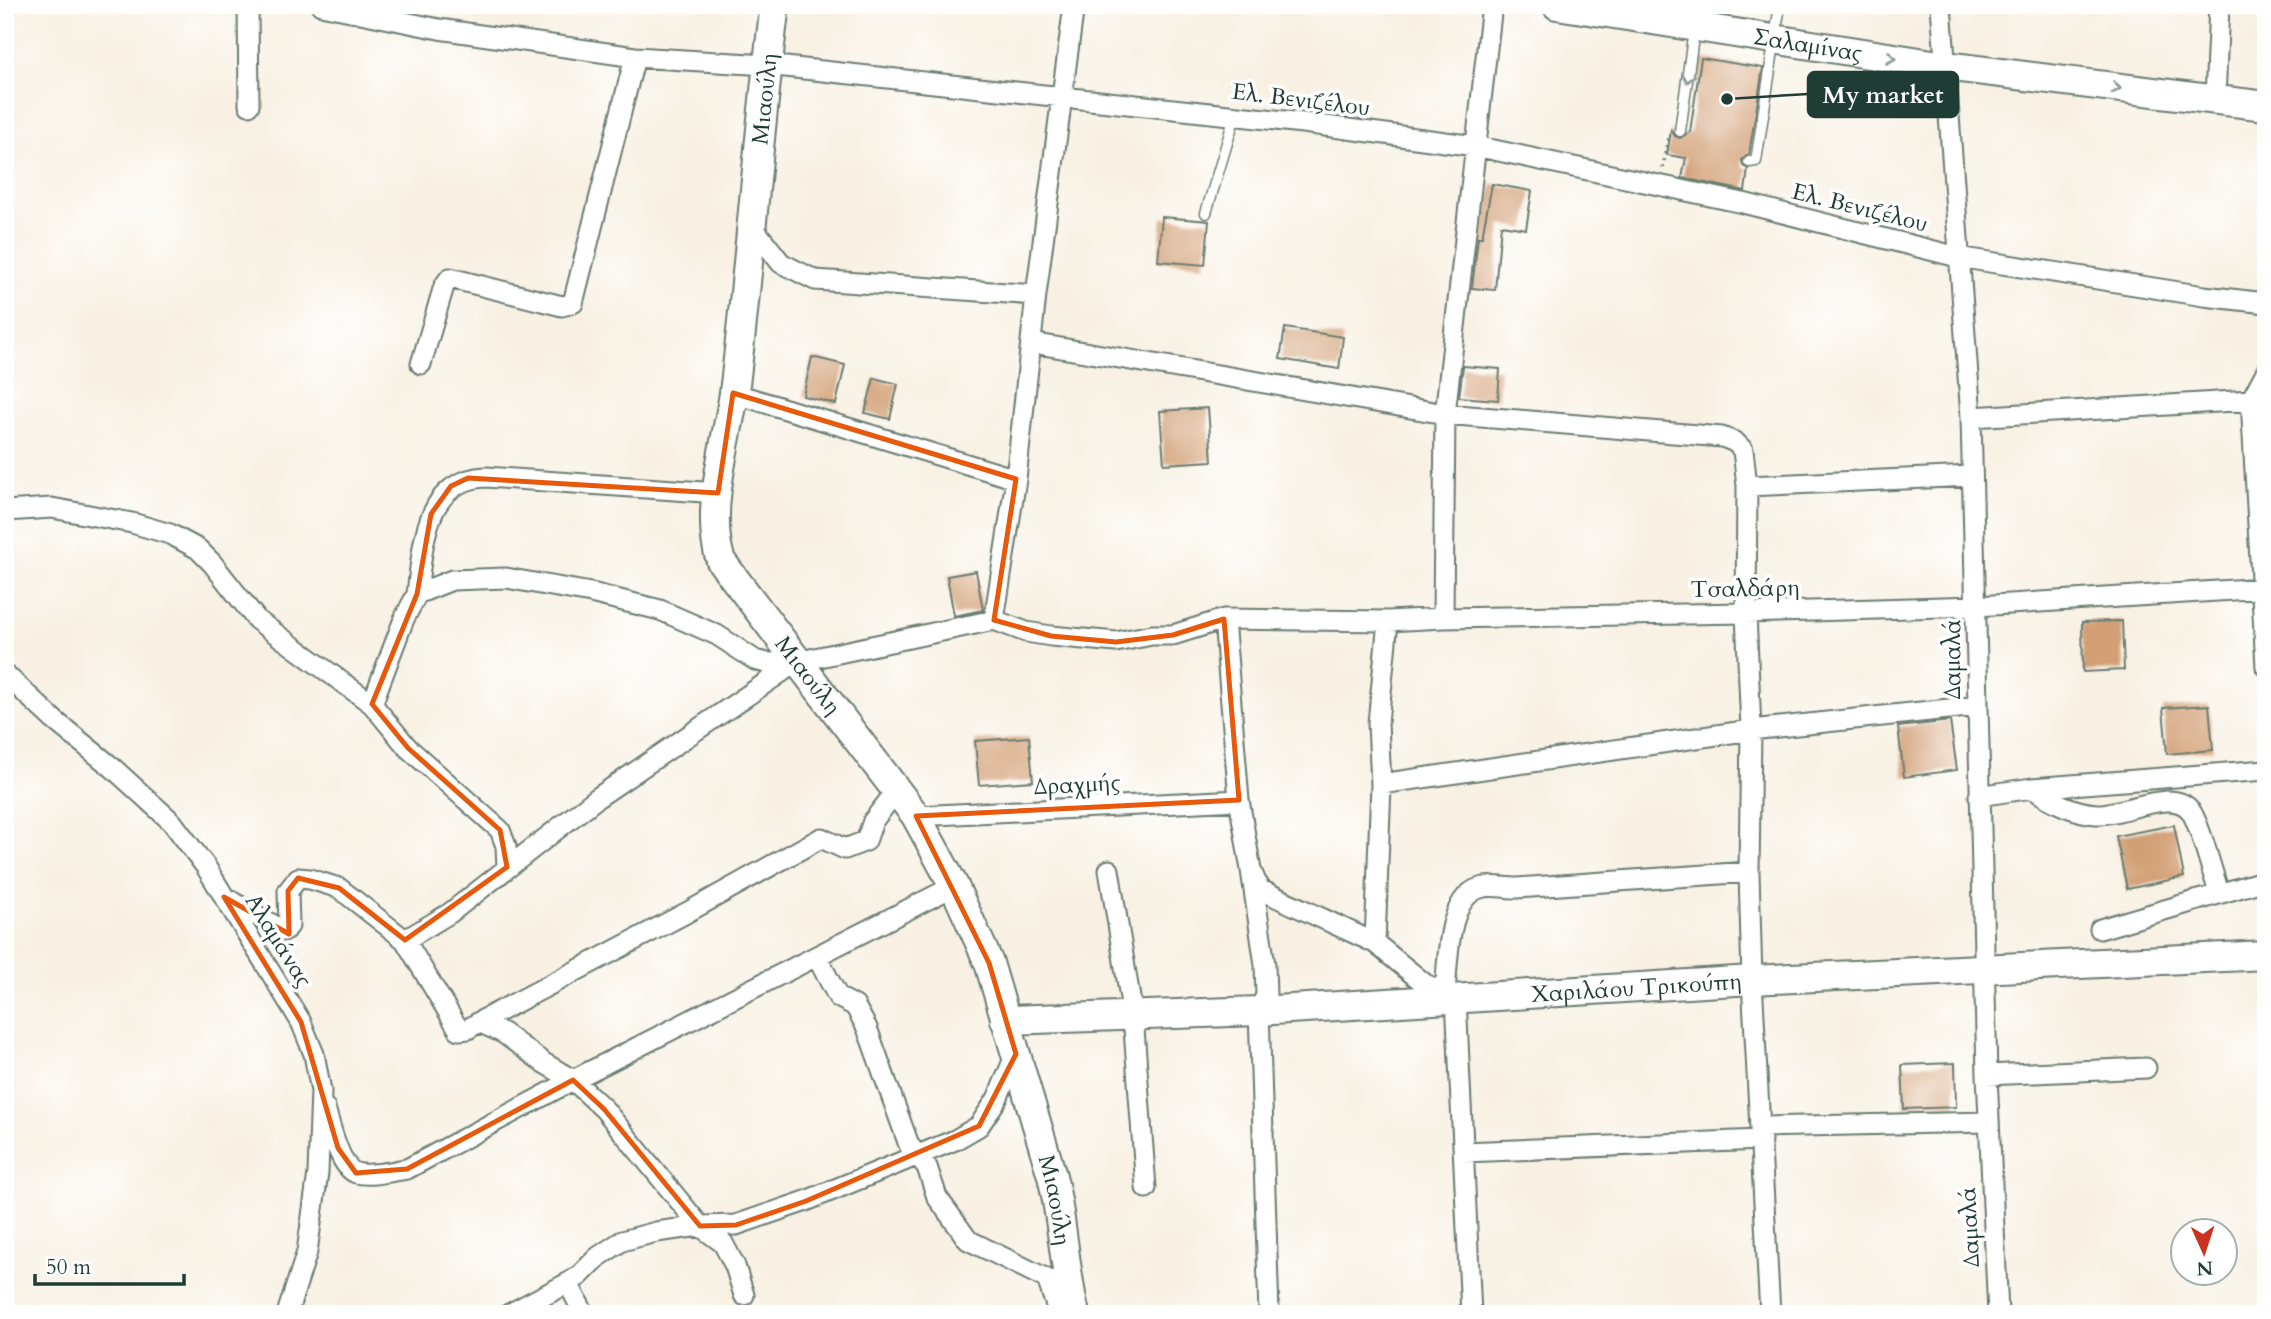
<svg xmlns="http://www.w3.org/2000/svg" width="2271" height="1319" font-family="Cardo,serif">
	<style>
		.building { fill: #d3a076 }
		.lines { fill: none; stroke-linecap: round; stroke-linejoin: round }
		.lane-casing { stroke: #6b7c71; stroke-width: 13 }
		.street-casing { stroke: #6b7c71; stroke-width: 23 }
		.secondary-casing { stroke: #6b7c71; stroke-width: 32 }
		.path { stroke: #6b7c71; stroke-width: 3.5; stroke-dasharray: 2 5; stroke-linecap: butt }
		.lane { stroke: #fff; stroke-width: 10 }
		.street { stroke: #fff; stroke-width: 19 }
		.secondary { stroke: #fff; stroke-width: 28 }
		.oneway { stroke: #8f9e9a }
		.marked { fill: none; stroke: #e8590c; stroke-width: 5; stroke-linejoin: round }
		.labels { text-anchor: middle; stroke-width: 7; stroke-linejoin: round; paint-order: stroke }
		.street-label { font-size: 23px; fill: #1f3d34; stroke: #fff }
		.leader { fill: none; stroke: #1f3d34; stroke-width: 2.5 }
		.callout-dot { fill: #1f3d34; stroke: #fff; stroke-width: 2.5 }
		.callout { fill: #1f3d34; stroke: #1f3d34; stroke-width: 2.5 }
		.callout-label { font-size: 24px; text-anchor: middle; font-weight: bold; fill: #fff }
	</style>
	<rect width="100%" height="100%" fill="#fff"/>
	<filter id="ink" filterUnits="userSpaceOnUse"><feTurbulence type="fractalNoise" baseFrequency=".0143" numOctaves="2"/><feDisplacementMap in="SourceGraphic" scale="14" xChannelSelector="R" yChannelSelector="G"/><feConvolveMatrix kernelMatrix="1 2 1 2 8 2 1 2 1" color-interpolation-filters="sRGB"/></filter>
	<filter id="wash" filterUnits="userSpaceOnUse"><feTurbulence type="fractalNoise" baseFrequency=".00686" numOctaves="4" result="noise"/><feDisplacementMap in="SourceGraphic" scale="28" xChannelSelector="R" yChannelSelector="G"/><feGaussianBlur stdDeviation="1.57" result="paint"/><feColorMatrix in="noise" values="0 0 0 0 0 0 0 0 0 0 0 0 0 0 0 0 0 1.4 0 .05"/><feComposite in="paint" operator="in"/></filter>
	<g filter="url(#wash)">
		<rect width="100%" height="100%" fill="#f8f1e3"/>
		<g id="blocks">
			<path class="building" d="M1701 58 1763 68 1749 154 1742 160 1743 166 1748 169 1745 191 1682 178 1686 158 1667 155 1671 130 1675 136 1680 138 1690 132Z
				M1492 184 1532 191 1526 229 1501 225 1495 290 1472 288 1478 237H1482Z
				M1162 217 1209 221 1205 265 1158 261Z
				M1285 328 1343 337 1339 369 1280 359Z
				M812 357 845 365 836 404 803 396Z
				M1463 366 1500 369 1498 400 1459 397Z
				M874 378 898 384 890 419 865 413Z
				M1208 408 1212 461 1164 464 1160 411Z
				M976 571 983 610 954 616 947 576Z
				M2122 621 2124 670 2083 672 2082 622Z
				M2209 705 2213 750 2167 754 2163 708Z
				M1950 721 1957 770 1904 777 1898 727Z
				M1029 737 1033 781 979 785 975 741Z
				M2174 825 2184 877 2127 889 2116 836Z
				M1955 1063 1956 1107 1904 1109 1902 1065Z"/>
		</g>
	</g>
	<g filter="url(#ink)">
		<use href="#blocks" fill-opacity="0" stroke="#6b7c71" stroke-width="2"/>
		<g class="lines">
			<g class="lane-casing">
				<path id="lane" d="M1680 131 1694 30
					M1749 162 1756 161 1780 5
					M1206 213 1235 116"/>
			</g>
			<g class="street-casing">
				<path id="street" d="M248 5 249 105
					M321 5 439 29 635 57 767 65 1303 123 1475 146 1743 203 1958 257 2204 296 2266 303
					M1941 5 1971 417 1987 1075 1998 1314
					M1688 25 1692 5
					M2215 100 2219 5
					M751 225 781 263 815 280 1036 295
					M1032 343 1445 414 1722 437 1735 442 1743 450 1747 486 1746 613 1751 730 1749 872 1752 980 1770 1314
					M421 364 444 286 450 278 562 306 573 303 635 57
					M2266 372 2251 400 2266 667
					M733 393 1016 479
					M1971 417 2251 400
					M1747 486 1972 476
					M5 511 52 508 132 523 170 534 198 549 212 563 257 620 372 704 408 748 500 830 506 846 507 867
					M417 594C423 546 424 480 486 477L718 493
					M1443 618 1445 414 1492 5
					M1224 619 1239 800 1251 870 1259 889 1375 943
					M994 620 1026 632 1051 636 1116 642 1152 635H1173L1224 619 1388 621 1443 618 1746 613 1976 606 2266 588
					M1388 621 1378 723 1381 784 1375 943 1425 984 1456 998 1471 1314
					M5 674 54 720 113 768 172 822 206 867 301 1022 314 1054 321 1091 318 1173 307 1252 287 1314
					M372 704 404 619 417 594 452 580 506 578 591 593 660 610 717 635 755 660 767 663 796 662 994 620 1016 479 1036 295 1074 5
					M1381 784 1751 730 1977 706
					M2032 788C2052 802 2072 812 2096 814 2122 816 2171 787 2190 810 2200 823 2212 873 2219 892
					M1979 796 2032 788 2266 770
					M916 816 1239 800
					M1109 870 1133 1016 1146 1188
					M1251 870 1265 965 1266 995 1259 1011 1269 1314
					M224 897 284 931 289 926 288 891 298 878 310 879 339 888 405 940 459 1030 468 1029 479 1022 503 1033 544 1063 573 1080 604 1109 700 1226 723 1243 735 1266 744 1295
					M2100 929 2266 880
					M405 940 450 913 597 798 795 663
					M817 957 838 997 855 1006 867 1028 909 1145 927 1167 937 1197 968 1240 1047 1279 1059 1314
					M1445 993C1448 963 1446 893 1484 887 1494 885 1507 888 1517 888L1749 872
					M479 1022 686 913 821 838 845 849 866 841 873 821 897 790
					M1987 1075 2146 1068
					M325 1108C330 1124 339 1167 356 1173 371 1177 392 1171 407 1169L573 1080 954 886
					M1760 1127 1989 1122
					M1463 1152 1761 1140
					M568 1283 584 1314
					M509 1314 568 1283 579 1276 598 1257 622 1241 656 1232 700 1226 736 1225 806 1201 955 1140 979 1126 997 1099 1016 1054"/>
			</g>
			<g class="secondary-casing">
				<g id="secondary">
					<path id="s1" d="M775 5C758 134 750 264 734 393 727 443 704 512 721 561L916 816 954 886 989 963 1052 1176C1063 1221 1064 1268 1075 1314"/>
					<path id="s2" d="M1557 5 1945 66 2266 106"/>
					<path id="s3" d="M1005 1020 1259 1011 1752 980 2266 955"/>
				</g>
			</g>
			<path class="path" d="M1663 168 1668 137"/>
			<use href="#lane" class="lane"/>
			<use href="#street" class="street"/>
			<use href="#secondary" class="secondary"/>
		</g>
		<defs><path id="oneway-chevron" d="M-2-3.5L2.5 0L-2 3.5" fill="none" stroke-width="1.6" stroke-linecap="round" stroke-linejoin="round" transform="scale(1.75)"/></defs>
		<g class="oneway">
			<use href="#oneway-chevron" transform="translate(1891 58) rotate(9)"/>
			<use href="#oneway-chevron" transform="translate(1688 78) rotate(98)"/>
			<use href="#oneway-chevron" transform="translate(2116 88) rotate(7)"/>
		</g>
	</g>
	<path class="marked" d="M733 393 1016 479 994 620 1051 636 1116 642 1173 635 1224 619 1239 800 916 816 989 963 1016 1054 979 1126 806 1201 736 1225 700 1226 604 1109 573 1080 407 1169 356 1173 338 1148 301 1022 224 897 289 934 288 891 298 878 339 888 405 940 507 867 500 830 408 748 372 704 417 594 431 514 451 486 468 478 718 493Z"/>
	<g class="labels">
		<g class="street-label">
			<text dy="8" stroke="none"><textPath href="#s2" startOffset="254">Σαλαμίνας</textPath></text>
			<text transform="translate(764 99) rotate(-84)" y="8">Μιαούλη</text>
			<text transform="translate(1301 99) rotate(7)" y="8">Ελ. Βενιζέλου</text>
			<text transform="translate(1860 207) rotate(14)" y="8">Ελ. Βενιζέλου</text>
			<text transform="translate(1745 588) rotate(-1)" y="8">Τσαλδάρη</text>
			<text transform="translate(1952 659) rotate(-90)" y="8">Δαμαλά</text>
			<text dy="8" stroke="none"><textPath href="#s1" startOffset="704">Μιαούλη</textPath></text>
			<text transform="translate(1077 784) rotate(-3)" y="8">Δραχμής</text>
			<text transform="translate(279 940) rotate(58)" y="8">Αλαμάνας</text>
			<text dy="8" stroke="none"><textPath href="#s3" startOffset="632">Χαριλάου Τρικούπη</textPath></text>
			<text dy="8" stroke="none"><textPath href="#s1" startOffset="1292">Μιαούλη</textPath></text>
			<text transform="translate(1969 1227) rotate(-93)" y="8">Δαμαλά</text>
		</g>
	</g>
	<path class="leader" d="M1727 99L1808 94"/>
	<circle class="callout-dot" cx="1727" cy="99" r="7"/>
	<rect class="callout" x="1808" y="72" width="150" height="45" rx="7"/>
	<g class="callout-label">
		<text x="1883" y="103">My market</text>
	</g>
	<rect width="2271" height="1319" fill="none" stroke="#fff" stroke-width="28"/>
	<g transform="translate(2204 1252) rotate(177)"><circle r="33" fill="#ffffff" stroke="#a5b1ae" stroke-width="2"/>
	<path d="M0-5L12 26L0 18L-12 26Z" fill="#c8321e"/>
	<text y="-10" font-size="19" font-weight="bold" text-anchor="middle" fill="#1f3d34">N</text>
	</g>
	<path d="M35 1274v10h149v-10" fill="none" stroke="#1f3d34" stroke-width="3.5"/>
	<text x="46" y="1274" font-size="21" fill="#1f3d34" stroke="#ffffff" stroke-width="5" paint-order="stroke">50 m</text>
</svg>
